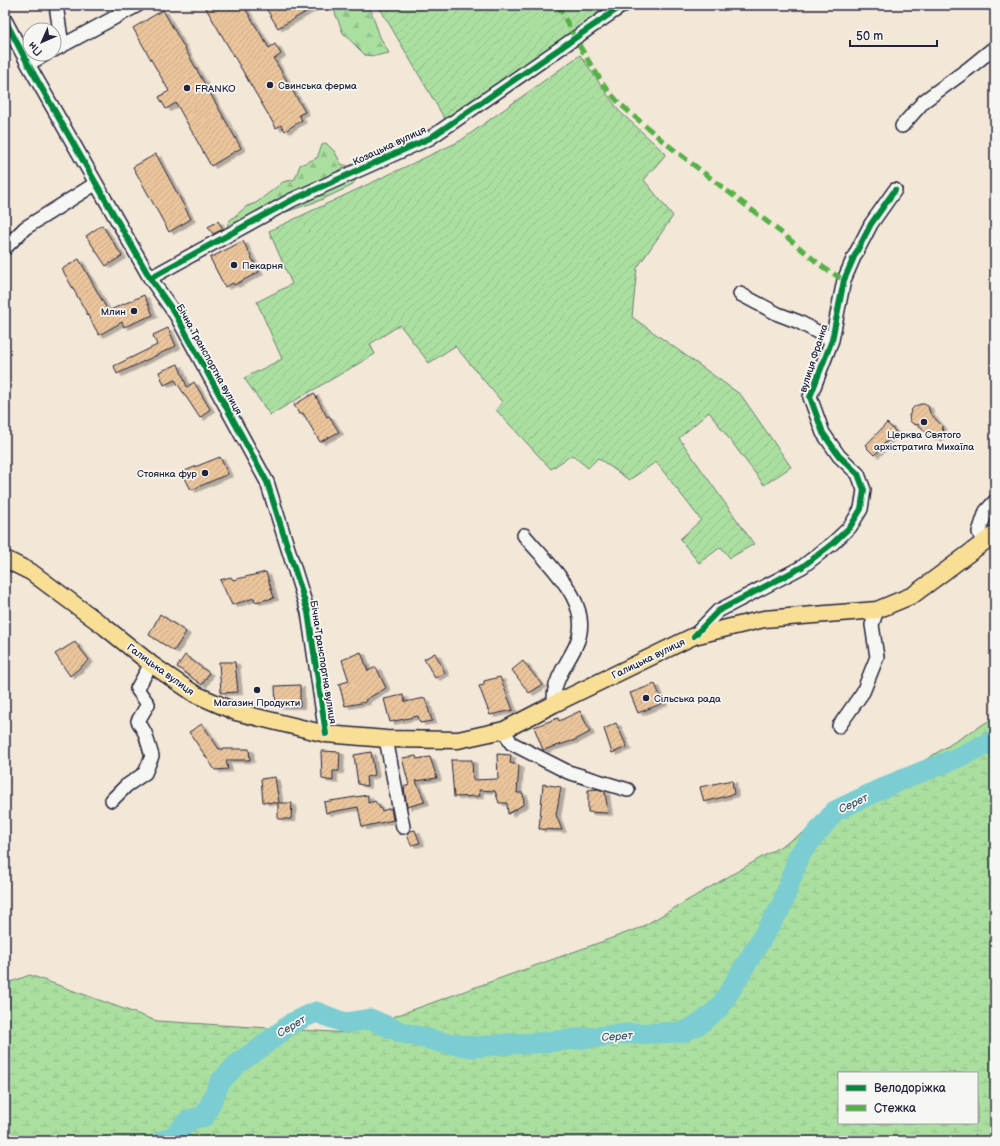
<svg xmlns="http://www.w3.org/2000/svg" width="1000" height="1146" font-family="'Balsamiq Sans',sans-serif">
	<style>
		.forest { fill: url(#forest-firs); stroke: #66806e }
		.wetland { fill: url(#wetland-marsh); stroke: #66806e; fill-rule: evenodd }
		.garden { fill: url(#garden-furrows); stroke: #66806e }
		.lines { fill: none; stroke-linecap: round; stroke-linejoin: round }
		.river { stroke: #7ccdd2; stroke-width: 21 }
		.building { fill: url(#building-hatch); stroke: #22223b; filter: url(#shadow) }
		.minor-casing { stroke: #22223b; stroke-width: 16 }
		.major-casing { stroke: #22223b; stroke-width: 19 }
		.minor { stroke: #f6f6f2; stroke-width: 13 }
		.major { stroke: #f9df96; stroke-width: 16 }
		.quiet { stroke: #55b146; stroke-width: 5; stroke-dasharray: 10 5; stroke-linecap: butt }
		.cycleway-casing { stroke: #f6f6f2; stroke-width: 8 }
		.cycleway { stroke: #00873e; stroke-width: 6 }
		.poi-dot { fill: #22223b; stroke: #f6f6f2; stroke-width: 1.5 }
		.labels { text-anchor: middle; stroke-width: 3.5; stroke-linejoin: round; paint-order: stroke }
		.poi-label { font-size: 10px; fill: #22223b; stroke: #f6f6f2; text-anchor: start }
		.street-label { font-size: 10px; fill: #22223b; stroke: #f6f6f2 }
		.water-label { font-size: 11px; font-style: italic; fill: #3d5568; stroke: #f6f6f2 }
	</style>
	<defs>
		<pattern id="forest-firs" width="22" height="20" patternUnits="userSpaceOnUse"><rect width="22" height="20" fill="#abdfa0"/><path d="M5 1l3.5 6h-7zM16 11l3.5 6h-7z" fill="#93bf8b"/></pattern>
		<pattern id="wetland-marsh" width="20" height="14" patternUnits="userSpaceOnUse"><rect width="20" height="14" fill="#abdfa0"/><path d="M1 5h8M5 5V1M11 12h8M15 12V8" fill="none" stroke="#93bf8b"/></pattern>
		<pattern id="garden-furrows" width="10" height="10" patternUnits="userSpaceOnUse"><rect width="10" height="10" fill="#abdfa0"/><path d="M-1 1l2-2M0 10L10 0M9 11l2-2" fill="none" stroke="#93bf8b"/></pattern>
		<pattern id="building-hatch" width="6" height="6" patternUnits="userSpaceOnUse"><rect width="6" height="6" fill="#ebc59b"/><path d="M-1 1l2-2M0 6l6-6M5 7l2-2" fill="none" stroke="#c9a986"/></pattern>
		<filter id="shadow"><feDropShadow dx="4.5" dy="2.5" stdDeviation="0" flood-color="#0004"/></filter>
	</defs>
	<rect width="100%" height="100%" fill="#f3e7d8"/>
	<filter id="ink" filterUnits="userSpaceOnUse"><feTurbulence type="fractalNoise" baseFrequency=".025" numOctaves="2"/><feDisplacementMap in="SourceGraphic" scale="8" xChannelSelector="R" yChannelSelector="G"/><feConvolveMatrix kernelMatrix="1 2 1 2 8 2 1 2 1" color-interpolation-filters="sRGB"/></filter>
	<g filter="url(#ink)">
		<path class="forest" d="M332 5H369L380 37 389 53 375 56 365 55 343 33Z
			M326 143 335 152 341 164 354 168 359 176 351 186 321 200 274 216 226 230 229 221 247 206 256 203 283 182 295 179 300 165 317 158 322 145Z"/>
		<path class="wetland" d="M995 717V1141H5V984L30 975 157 1021 348 1033 640 928 855 803ZM839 1073H977V1123H839Z"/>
		<path class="garden" d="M378 5H639L446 121Z
			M580 55 619 111 666 154 644 180 673 216 637 268 632 317 741 395 791 467 764 485 709 412 679 438 754 544 730 558 721 547 699 563 680 539 701 520 656 462 629 480 598 458 588 468 572 455 551 469 496 410 502 402 455 346 429 363 400 325 370 344 375 354 270 415 244 378 282 359 257 302 292 284 269 231 460 141Z"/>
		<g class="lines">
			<path class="river" d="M162 1141 173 1137 189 1120 205 1116 220 1082 238 1063 260 1048 292 1023 316 1012 345 1023 370 1019 403 1033 445 1043 475 1047 507 1044 536 1043 625 1034 683 1032 701 1023 720 1007 782 905 799 855 835 811 887 786 959 757 995 740"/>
		</g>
		<path class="building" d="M204 5H243L269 48 275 44 281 54 274 59 305 112 299 115 302 120 285 131 281 125 276 128Z
			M264 5H318L278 28Z
			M163 10 241 148 211 166 176 103 166 109 159 97 169 91 133 28Z
			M156 154 191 219 169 232 133 167Z
			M218 221 223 229 213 234 208 227Z
			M102 225 122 256 106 266 86 236Z
			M243 241 259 272 234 285 233 283 225 287 210 258Z
			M79 259 108 311 144 295 153 315 124 327 122 322 99 335 62 269Z
			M168 328 176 346 117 374 114 366 157 345 153 335Z
			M178 364 187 387 194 382 210 409 200 418 175 380 164 385 159 372Z
			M314 393 327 417 329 416 339 432 320 442 303 413 299 414 294 405Z
			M921 404H924L928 406 930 413 943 427 941 428 944 431 936 439 933 436 931 438 919 425 913 424 910 421 909 416 912 409 915 406Z
			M887 423 896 432 883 445 884 446 874 455 867 448 868 447 866 445Z
			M220 457 228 474 191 490 182 472Z
			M266 572 274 598 255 602 254 598 232 605 220 580 231 577 233 580Z
			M160 614 186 632 174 651 149 635Z
			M75 642 89 660 70 676 55 654Z
			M361 652 368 671 376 667 386 688 365 700 366 702 345 706 339 684 349 681 342 660Z
			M435 653 445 673 435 678 424 659Z
			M185 655 209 673 202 685 177 667Z
			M523 661 542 685 529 693 512 670Z
			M219 662H235L238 692 221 693Z
			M500 677 513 710 490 715 479 686 484 685V681Z
			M655 684 663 703 638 713 630 693Z
			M300 685V706H276L275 686Z
			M403 695 405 702 425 698 432 721 420 723 418 716 390 722 384 699Z
			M580 711 590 732 575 740 543 750 534 727 558 718 559 721Z
			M616 723 627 747 612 753 604 729Z
			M202 724 219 749H249L250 760H226L228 769 215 770 189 732Z
			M321 751 340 752 339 771H333V781L322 779Z
			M371 752 375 775 366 777 367 786 358 784 354 755Z
			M497 754 511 755 510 763 519 765 517 793H523L524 804 508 814 507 803H499L495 791 479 790 480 796 454 797 451 760H472L473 780 498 779Z
			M416 756 417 759 430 757 437 778 416 781 425 802 407 807 404 787 409 785 402 758Z
			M275 777 279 803H292L291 819H278V803L263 802 261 779Z
			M732 780 734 794 704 802 700 787Z
			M543 784 561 787 556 815 562 830 539 829Z
			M598 789 605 792 608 813 588 812V790Z
			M368 795V803L375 801 382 811 391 808 393 820 362 827 358 807 326 813 324 802Z
			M415 830 420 843 411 845 407 834 410 831Z"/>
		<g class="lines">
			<g class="minor-casing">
				<path id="minor" d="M56 5 62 45
					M5 20 28 64 150 278 176 315 267 482 308 612 326 734
					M54 50 138 5
					M28 64 46 54
					M902 126 924 101 968 69 995 47
					M5 248 25 228 95 184
					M150 278 292 200 430 138 623 5
					M740 294 778 314 799 322 832 340
					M524 535C546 563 596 603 576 645 570 659 558 673 555 689 554 694 554 699 554 704
					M983 543 979 532 986 511 995 501
					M694 636 718 611 802 567 833 543 850 527 861 509 864 490 858 474 839 456 823 433 810 397 832 340 844 280 854 257 871 224 895 190
					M839 726 863 692 877 657 872 625 877 610
					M504 730 511 743 568 772 628 790
					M386 739 403 827
					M112 800 126 786 145 773 152 756 145 733 138 721 148 704 137 689 151 664"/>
			</g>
			<g class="major-casing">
				<path id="major" d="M5 559 31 572 105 627 151 664 195 694 236 712 326 734 386 739 458 740 504 730 554 704 694 636 764 619 877 610 913 595 995 534"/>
			</g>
			<use href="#minor" class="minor"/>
			<use href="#major" class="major"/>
			<path class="quiet" d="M558 5 575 38 591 65 606 88 619 103 664 142 783 234 824 268 844 280"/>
			<g class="cycleway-casing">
				<path id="cycleway" d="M5 20 28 64 150 278 176 315 267 482 308 612 326 734
					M150 278 292 200 430 138 623 5
					M694 636 718 611 802 567 833 543 850 527 861 509 864 490 858 474 839 456 823 433 810 397 832 340 844 280 854 257 871 224 895 190"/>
			</g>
			<use href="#cycleway" class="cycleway"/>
		</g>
	</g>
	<g class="poi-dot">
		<circle cx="270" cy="85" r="4"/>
		<circle cx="187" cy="88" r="4"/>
		<circle cx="234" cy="265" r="4"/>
		<circle cx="134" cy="311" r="4"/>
		<circle cx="924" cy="422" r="4"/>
		<circle cx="205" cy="473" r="4"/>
		<circle cx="257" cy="690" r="4"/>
		<circle cx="646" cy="698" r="4"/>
	</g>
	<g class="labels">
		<g class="poi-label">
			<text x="278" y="89">Свинська ферма</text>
			<text x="195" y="92">FRANKO</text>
			<text x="242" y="269">Пекарня</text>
			<text x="126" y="315" text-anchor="end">Млин</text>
			<text x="924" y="438" text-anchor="middle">Церква Святого<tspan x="924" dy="12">архістратига Михаїла</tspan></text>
			<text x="197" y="477" text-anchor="end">Стоянка фур</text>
			<text x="654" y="702">Сільська рада</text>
			<text x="257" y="706" text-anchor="middle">Магазин Продукти</text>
		</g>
		<g class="street-label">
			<text transform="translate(389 145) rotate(-25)" y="4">Козацька вулиця</text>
			<text transform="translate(813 358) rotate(-72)" y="4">вулиця Франка</text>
			<text transform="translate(210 359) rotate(61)" y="4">Бічна Транспортна вулиця</text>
			<text transform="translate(648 658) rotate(-26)" y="4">Галицька вулиця</text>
			<text transform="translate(324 662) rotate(81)" y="4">Бічна Транспортна вулиця</text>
			<text transform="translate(161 669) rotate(36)" y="4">Галицька вулиця</text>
		</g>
		<g class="water-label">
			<text transform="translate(853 803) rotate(-25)" y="4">Серет</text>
			<text transform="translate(291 1026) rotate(-31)" y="4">Серет</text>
			<text transform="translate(617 1036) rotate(-4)" y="4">Серет</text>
		</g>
	</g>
	<rect width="1000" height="1146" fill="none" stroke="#f6f6f2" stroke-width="20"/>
	<rect x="10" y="10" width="980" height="1126" fill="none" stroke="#22223b" stroke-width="1.5" filter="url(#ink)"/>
	<rect x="838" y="1072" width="140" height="52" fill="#f6f6f2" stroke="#a1a1a9"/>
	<rect x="846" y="1085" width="20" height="6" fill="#00873e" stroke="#a1a1a9"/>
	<text x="874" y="1092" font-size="12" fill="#22223b">Велодоріжка</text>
	<rect x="846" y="1105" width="20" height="6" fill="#55b146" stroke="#a1a1a9"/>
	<text x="874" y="1112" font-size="12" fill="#22223b">Стежка</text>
	<g transform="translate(42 42) rotate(225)"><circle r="19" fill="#f6f6f2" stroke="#a1a1a9"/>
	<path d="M0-3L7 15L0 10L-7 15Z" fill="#22223b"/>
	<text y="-6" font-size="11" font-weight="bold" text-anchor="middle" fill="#22223b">Пн</text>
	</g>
	<path d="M850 40v6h87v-6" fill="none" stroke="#22223b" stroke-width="2"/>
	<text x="856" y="40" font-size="12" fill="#22223b" stroke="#f6f6f2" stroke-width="3" paint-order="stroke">50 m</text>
</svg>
